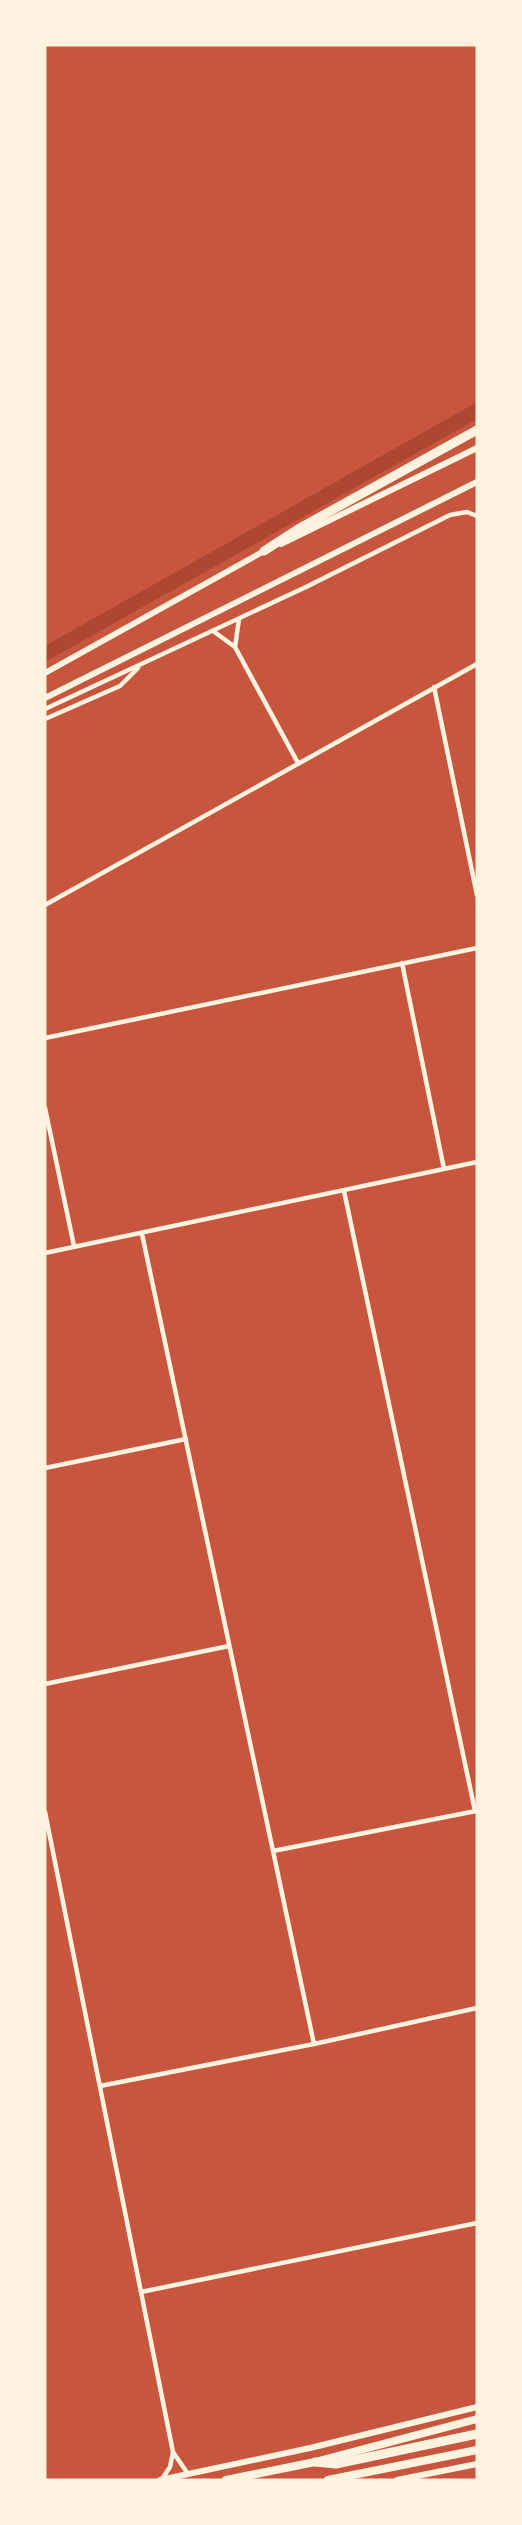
<svg xmlns="http://www.w3.org/2000/svg" width="522" height="2525" font-family="'Titillium Web',sans-serif">
	<style>
		.green { fill: #ae4732 }
		.lines { fill: none; stroke-linecap: round; stroke-linejoin: round }
		.minor { stroke: #fff3e0; stroke-width: 4.5 }
		.tertiary { stroke: #fff3e0; stroke-width: 6 }
		.primary { stroke: #fff3e0; stroke-width: 8 }
		.motorway { stroke: #fff3e0; stroke-width: 9 }
	</style>
	<rect width="100%" height="100%" fill="#c8553d"/>
	<path class="green" d="M477 402V419L45 662V646Z"/>
	<g class="lines">
		<path class="minor" d="M213 631 235 647 298 763
			M235 647 239 619
			M434 687 477 895
			M45 709 306 587 450 515 467 512 477 516
			M45 719 120 686 138 668
			M45 905 477 664
			M402 963 444 1169
			M45 1038 477 948
			M45 1108 74 1246
			M344 1191 475 1811
			M142 1234 314 2044
			M45 1253 477 1162
			M45 1468 186 1439
			M45 1684 229 1646
			M45 1812 173 2452 188 2474
			M273 1851 476 1811
			M100 2086 314 2044 477 2008
			M141 2292 477 2223
			M162 2479 170 2467 173 2452"/>
		<path class="tertiary" d="M281 544 477 448
			M45 673 266 550
			M45 698 477 482
			M160 2480 310 2448 477 2407
			M397 2480 477 2464"/>
		<path class="primary" d="M226 2480 315 2462 477 2419
			M328 2480 477 2450"/>
		<path class="motorway" d="M264 551 298 529 477 430
			M315 2462 336 2464 477 2434"/>
	</g>
	<rect width="522" height="2525" fill="none" stroke="#fff3e0" stroke-width="93"/>
</svg>
